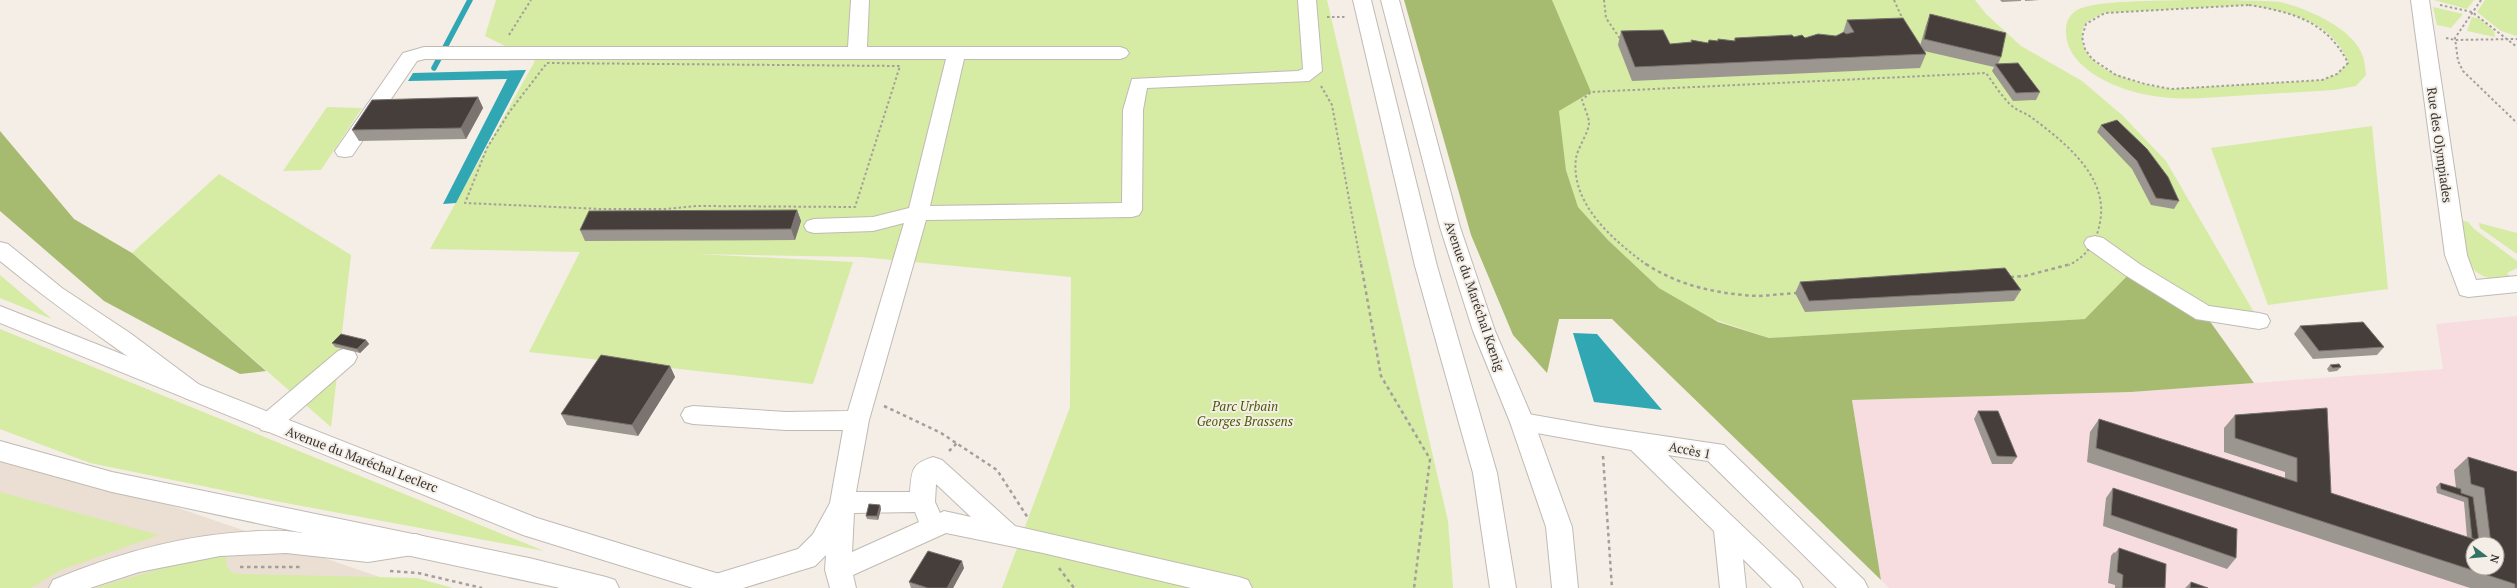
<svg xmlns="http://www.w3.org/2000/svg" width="2517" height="588" font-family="'PT Serif',serif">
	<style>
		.built { fill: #ebdfd3 }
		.education { fill: #f8dde0; fill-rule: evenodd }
		.green { fill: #d6eba3; fill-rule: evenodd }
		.forest { fill: #a6bb70 }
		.water { fill: #30a7b2 }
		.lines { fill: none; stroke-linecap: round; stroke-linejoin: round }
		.stream { stroke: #30a7b2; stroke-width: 5.5 }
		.minor-casing { stroke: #c0bab4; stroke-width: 2 }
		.major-casing { stroke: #c0bab4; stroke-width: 2 }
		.highway-casing { stroke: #c0bab4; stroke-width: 2 }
		.path-far1 { stroke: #a49f9b; stroke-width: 2; stroke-dasharray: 2.5 2.5; stroke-linecap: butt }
		.path { stroke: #a49f9b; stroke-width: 2.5; stroke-dasharray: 3.5 3.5; stroke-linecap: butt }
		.minor { fill: #fff; fill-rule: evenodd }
		.major { fill: #fff; fill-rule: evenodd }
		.highway { fill: #fff; fill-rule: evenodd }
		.wall { fill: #9c9691; fill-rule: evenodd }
		.shaded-wall { fill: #7a736f }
		.building { fill: #453e3b; stroke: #7a736f }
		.labels { text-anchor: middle; stroke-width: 4; stroke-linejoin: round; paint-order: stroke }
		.street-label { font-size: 13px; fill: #373432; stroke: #f4eee7 }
		.park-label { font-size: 13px; font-style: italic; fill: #495a00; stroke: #f4eee7 }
	</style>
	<rect width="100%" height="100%" fill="#f4eee7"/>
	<path class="built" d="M0 447 412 588H0Z"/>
	<path class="education" d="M2517 316V588H1889L1881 580 1852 400 2131 392 2443 369 2436 324ZM2473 544H2497V568H2473Z"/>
	<path class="green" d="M496 0H1327L1448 521 1453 588H1002L1070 407 1071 277 861 257 696 254 853 262 813 384 529 352 580 252 430 249 535 61 485 36Z
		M1552 0H1975L1986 14 2021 46 2082 81 2122 115 2166 161 2259 321 2204 313 2133 270 2086 319 1769 338 1713 319 1659 288 1608 240 1578 207 1566 170 1559 111Z
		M2186 0C2216 0 2250 0 2280 2 2306 8 2352 28 2362 54 2365 61 2365 68 2366 75L2356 86 2334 90C2301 92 2268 94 2234 96 2204 98 2174 101 2143 94 2114 88 2067 68 2066 33 2065 23 2069 15 2077 10 2095 0 2161 1 2186 0ZM2249 5C2287 11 2335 22 2348 63L2337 74 2322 80 2171 89C2143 85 2083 72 2082 37 2081 22 2093 18 2105 13Z
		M2434 0H2474L2467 9Z
		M2485 0H2517V36L2501 31 2477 12Z
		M2433 7 2463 14 2451 28 2437 25Z
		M2472 17 2480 19 2494 31 2495 37 2467 31Z
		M327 107 362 108 321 170 283 171Z
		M2372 126 2388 289 2268 305 2211 148Z
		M219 174 351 255 331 427 132 253Z
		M2461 220 2468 222 2474 229 2517 261V268L2507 273 2512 279C2494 280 2479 279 2468 263Z
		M2479 223 2517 233V254L2480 228Z
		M0 275 52 319 0 298Z
		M0 329 544 551 275 501 90 463 0 429Z
		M0 492 159 535 61 570 31 588H0Z
		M226 555 227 566 231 572 241 574 417 578 453 588H95L170 566Z"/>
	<path class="forest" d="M1404 0H1552L1591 92 1559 111 1566 170 1578 207 1608 240 1659 288 1718 322 1769 338 2085 319 2133 270 2204 313 2254 383 2131 392 1852 400 1881 580 1612 319H1559L1547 373 1513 335 1471 235Z
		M0 131 74 219 132 253 266 371 240 374 104 301 0 211Z"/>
	<path class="water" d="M526 70 456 203 443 204 507 79 408 81 413 73Z
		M1573 333 1597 334 1662 410 1594 402Z"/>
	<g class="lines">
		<path class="stream" d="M434 68 470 0"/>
		<g class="minor-casing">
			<path id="minor" d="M851 0H869L867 47H1120L1126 49 1129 53 1126 57 1120 59H964L930 206 1122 203 1123 110 1132 79 1298 71 1303 69 1298 0H1316L1322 71 1309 81 1147 88 1143 110 1142 210 1139 215 1132 217 926 220 869 420 856 492H910C912 470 911 464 933 457L942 460 1015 526 1239 577 1248 580 1252 588H1191L1043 553 946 533 853 575 856 588H830L825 570 826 555 815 566 743 588H707L705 584 709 576 798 549 813 534 830 503 843 430H786L693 424 685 422 681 415 685 408 693 406 786 412 848 411 904 223 873 231 814 233 807 231 804 226 807 221 814 219 873 217 909 208 946 59H425L417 61 352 156 345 157 338 156 335 151 403 53 424 47H848ZM936 484 971 517 944 511 940 513 935 502ZM915 512 919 522 852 552 854 513Z
				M2411 0H2429L2467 255 2476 280 2517 276V292L2468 297 2460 295 2445 255Z
				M2095 236 2103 238 2141 265 2209 306 2259 313 2267 315 2270 321 2267 327 2259 329 2196 319 2125 275 2087 248 2084 243 2087 238Z
				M346 348 354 351 357 357 354 363 277 430 269 432 261 430 257 423 261 416 338 351Z
				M1522 413 1602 427 1724 445 1864 580 1868 588H1837L1708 461 1668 455 1799 580 1803 588H1772L1743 559 1746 588H1720L1714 531 1631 450 1514 429 1510 422 1514 415Z"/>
		</g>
		<g class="major-casing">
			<path id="major" d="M1353 0H1371L1437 266 1497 473 1516 588H1490L1473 473 1415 266Z
				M1381 0H1399L1460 227 1495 331 1534 422 1572 527 1578 588H1552L1546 527 1510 422 1473 331 1440 227Z
				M0 306 537 518 729 577 738 580 742 588H693L523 535 0 323Z
				M0 441 112 472 529 558 606 577 615 580 619 588H560L112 492 0 461Z"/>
		</g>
		<g class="highway-casing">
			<path id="highway" d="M0 242 8 244 62 288 130 333 201 386 205 392 201 398 193 401 185 398C123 352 59 310 0 261Z
				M286 531 368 540 416 534 425 537 429 545 425 553 368 562 286 553 220 556 139 572 90 588H49L53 580C127 549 205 529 286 531Z"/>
		</g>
		<path class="path-far1" d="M1604 0 1606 18 1621 40
			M1894 0 1903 20
			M2481 0 2455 38 2458 61 2463 71 2517 123
			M2249 5C2292 12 2327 21 2348 63L2337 74 2322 80 2171 89 2145 84 2116 75 2092 59 2085 49 2082 37 2086 24 2105 13Z
			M2440 5 2472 12 2517 47
			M1327 17H1346
			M509 35 531 0
			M2446 38 2455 40 2517 39
			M547 63 900 66 855 207 697 206 665 209H601L465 203 487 148 510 111Z
			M1321 86 1332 105 1361 265
			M1647 265C1614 241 1570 204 1576 158 1578 147 1589 132 1589 123 1589 117 1584 107 1582 100L1591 92 1986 73C1994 84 2002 97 2012 106 2018 111 2025 113 2031 117 2064 142 2109 176 2100 222 2097 241 2087 256 2069 265"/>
		<path class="path" d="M1361 264 1381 376 1430 459 1414 588
			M1646 264C1679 286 1718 294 1758 296L2025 276 2071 264
			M884 406 941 433 997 470 1028 518
			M949 451 957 443
			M1603 456 1612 588
			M240 567H303
			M1059 568 1074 588
			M390 571 418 573 482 588"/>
		<use href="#minor" class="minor"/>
		<use href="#major" class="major"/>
		<use href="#highway" class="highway"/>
	</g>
	<path class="wall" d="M2000 0H2021V1L2002 2Z
		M2025 0H2040L2025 1Z
		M1930 14 2001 57 1998 64 2040 92 2036 100 2013 101 1992 71 1994 67 1924 51 1926 54 1920 68 1632 81 1618 45 1621 31 1670 44 1691 42V40L1708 43 1709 40 1717 41 1718 39 1734 41 1735 38 1794 37 1805 38 1836 36 1843 33 1847 20 1920 46 1926 25Z
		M478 97 483 108 466 139 359 141 352 130Z
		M2101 125 2179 201 2174 209 2151 205 2132 169 2097 132Z
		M797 210 801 221 795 240 585 241 580 230Z
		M1800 282 2021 290 2014 301 1805 312 1795 293Z
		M2300 326 2384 347 2377 355 2313 359 2294 334Z
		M366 340 369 344 360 353 335 347 332 343Z
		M2330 365 2341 367 2337 371 2329 372 2327 369Z
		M670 366 675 377 638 436 567 425 561 414Z
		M2327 408 2331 493 2467 537 2464 502 2437 493 2436 487 2440 483 2456 488 2454 470 2468 457 2517 472V588H2470L2087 462 2090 432 2099 419 2285 478V472L2224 452V428L2235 415ZM2473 544H2497L2473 568Z
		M1978 411 2017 457 2012 464H1992L1974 419Z
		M2113 488 2236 558 2227 569 2103 526 2106 498Z
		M880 505 881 509 878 520 867 519 866 516Z
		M2119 548 2165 588H2115V585L2108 583 2111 556 2114 552 2115 553Z
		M964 568 953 588H911L909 582Z
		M2191 582 2208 588H2185Z"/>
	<path class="shaded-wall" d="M478 97 483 108 466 139 461 128Z
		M797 210 801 221 795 240 791 229Z
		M366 340 369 344 360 353 357 349Z
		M670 366 675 377 638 436 632 425Z
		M880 505 881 509 878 520 877 516Z
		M962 561 964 568 953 588H947Z"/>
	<path class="building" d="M1930 14 2006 33 2001 57 1924 39Z
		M1903 18 1926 54 1635 67 1621 31 1663 30 1670 44 1692 42 1691 40 1708 43 1709 40 1718 41V39L1735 41V38L1792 35 1794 37 1802 35 1805 38 1818 34 1836 36 1844 32 1846 34 1854 32 1847 20Z
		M2018 63 2040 92 2016 93 1995 64Z
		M478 97 461 128 352 130 372 100Z
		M2117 120 2147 149 2168 177 2179 201 2156 198 2137 161 2101 125Z
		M797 210 791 229 580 230 589 211Z
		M2005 268 2021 290 1809 301 1800 282Z
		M2363 322 2384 347 2319 351 2300 326Z
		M341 334 366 340 357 349 332 343Z
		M601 355 670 366 632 425 561 414Z
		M2339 364 2341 367 2333 368 2330 365Z
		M2327 408 2331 493 2489 544H2473V568H2497V544H2491L2484 488 2471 484 2468 457 2517 472V588H2515V584L2096 448 2099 419 2297 482V458L2235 438V415Z
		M1978 411H1998L2017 457 1997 456Z
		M2440 483 2461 489V493L2473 497 2479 541 2472 538 2468 498 2441 489Z
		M2113 488 2237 529 2236 558 2111 515Z
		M869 504 880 505 877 516H866Z
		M2119 548 2166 564 2165 588H2122L2123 575 2117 572Z
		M928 551 962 561 947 588H928L909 582Z
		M2191 582 2208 588H2190Z"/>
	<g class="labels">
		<g class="street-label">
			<text transform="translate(2440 145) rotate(82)" y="5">Rue des Olympiades</text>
			<text transform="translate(1475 296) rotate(71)" y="5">Avenue du Maréchal Kœnig</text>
			<text transform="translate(1690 450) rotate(11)" y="5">Accès 1</text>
			<text transform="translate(362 459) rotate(21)" y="5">Avenue du Maréchal Leclerc</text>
		</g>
		<g class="park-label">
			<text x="1245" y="411">Parc Urbain<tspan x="1245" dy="15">Georges Brassens</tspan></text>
		</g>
	</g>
	<g transform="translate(2485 556) rotate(106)"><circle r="19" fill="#f4eee7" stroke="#a8a49f"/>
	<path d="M0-3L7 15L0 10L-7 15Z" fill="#317467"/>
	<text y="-6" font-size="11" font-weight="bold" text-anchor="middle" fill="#373432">N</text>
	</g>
</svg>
